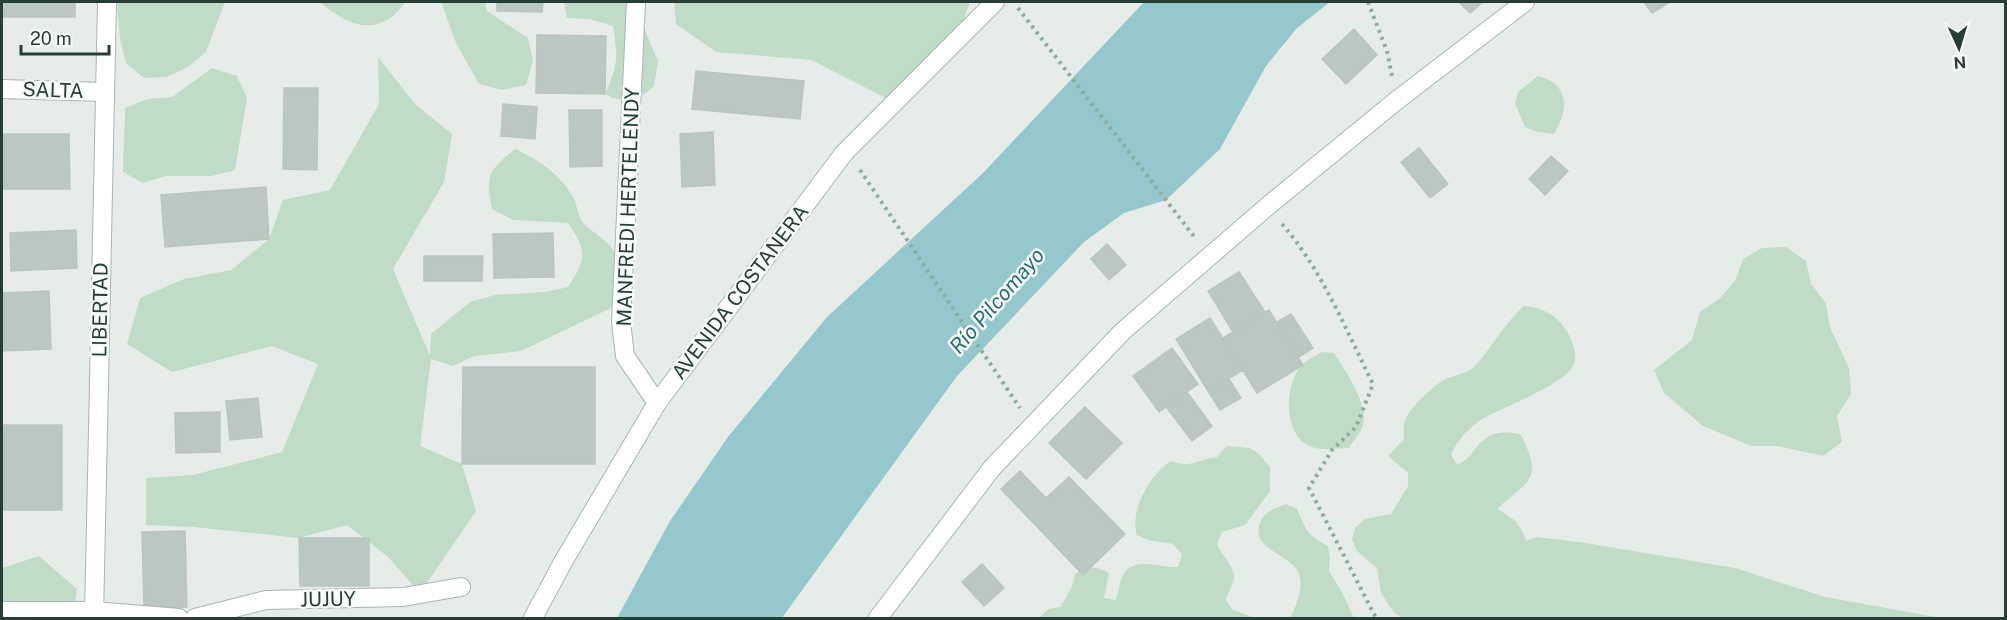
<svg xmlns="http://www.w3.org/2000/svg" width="2007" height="620" font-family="'Public Sans',sans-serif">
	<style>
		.green { fill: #c1dcc6 }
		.water { fill: #94c8cc }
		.building { fill: #bbc8c2; stroke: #b9c6c0; stroke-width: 1.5 }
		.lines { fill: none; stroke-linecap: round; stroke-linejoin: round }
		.minor-casing { stroke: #a9b5af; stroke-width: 20 }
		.path { stroke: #8aad9f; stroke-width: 4; stroke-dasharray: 3 4.5; stroke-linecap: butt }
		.minor { stroke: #fff; stroke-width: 18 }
		.labels { text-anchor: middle; stroke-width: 5; stroke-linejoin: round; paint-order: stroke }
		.street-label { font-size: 20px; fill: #263e35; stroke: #f6faf8 }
		.water-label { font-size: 21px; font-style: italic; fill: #266e74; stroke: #f6faf8 }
	</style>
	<rect width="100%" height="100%" fill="#e6ede9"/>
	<path class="green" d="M117 2H225L206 52 188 67 167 77 144 78 126 63 120 39Z
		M319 2H406C401 7 395 16 389 19 362 35 339 17 319 2Z
		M441 2H485L487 11 528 38 533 61 526 85 502 90 479 84 456 43Z
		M564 2H642L639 16 658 61 654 86 635 102 612 98 605 94C618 67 618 56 613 26L590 19 567 18Z
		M674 2H970L961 28 896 103 811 60 716 52 676 24Z
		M378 57 415 104 452 134 444 182 393 269 430 356 431 334 470 302 495 295 545 292 568 287C586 259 588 252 568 223L513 220 492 209C485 175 489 170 515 149 539 160 562 175 574 199 577 206 578 215 582 221 591 233 611 240 617 258 622 273 615 293 611 308L521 351 474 356 453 366 431 359 420 446 462 464 476 511 420 593 387 556 347 525 299 538 193 527 146 525V478L193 475 282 452 318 364 272 346 172 372 127 344 140 298 184 279 231 270 269 239 283 200 330 190 379 104Z
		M212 68 237 76 247 98 235 170 212 176H166L143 183 123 172 125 108 148 99 172 97Z
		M1538 76C1570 84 1569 110 1554 134L1538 132 1525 127 1515 104 1518 92Z
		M1786 247 1806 261 1811 284 1826 303 1830 327 1849 368 1851 394 1837 416 1842 442 1823 456 1778 446H1751L1703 426 1664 393 1654 370 1692 340 1700 312 1719 299 1735 281 1743 259 1762 248Z
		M1524 306C1541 307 1557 315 1566 330 1572 339 1578 354 1574 364 1566 384 1504 407 1484 418 1470 426 1458 440 1451 454L1457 465C1475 456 1473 447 1485 439 1496 431 1510 431 1521 435 1531 457 1541 472 1519 490 1511 498 1505 500 1498 509L1517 522 1527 541 1537 537 1586 543 1735 568 1825 597 1942 618H1403L1394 613 1381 593 1377 568 1357 551 1352 539 1355 528 1365 519 1391 514 1408 486V473L1388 456 1404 439C1403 431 1403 424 1407 416 1412 406 1433 386 1444 380 1455 374 1468 375 1477 364 1493 345 1505 323 1524 306Z
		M1322 352 1334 353C1345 371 1371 406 1362 428 1359 435 1353 441 1349 448 1337 448 1323 451 1312 447 1282 437 1284 384 1302 365 1307 360 1315 356 1322 352Z
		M1227 446 1250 448 1259 454 1270 467V491L1245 525 1222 532 1217 544C1221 554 1235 568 1234 577 1233 585 1228 593 1226 600L1233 610 1255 618H1039L1048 609 1061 607 1072 586 1075 574C1088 566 1095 566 1109 573L1104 598 1115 600C1119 593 1119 583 1122 577 1132 554 1161 569 1178 567L1182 554 1173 544 1148 540 1137 535C1129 511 1150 474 1171 461 1192 469 1198 459 1217 457Z
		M1286 504 1297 509C1307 530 1305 534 1328 546L1330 558 1329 571 1342 592 1354 618H1290C1296 606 1304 588 1299 574 1292 554 1249 550 1260 523 1265 511 1275 508 1286 504Z
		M39 556 77 589 73 618H2V568Z"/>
	<path class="water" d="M1144 2H1330L1297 28 1266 66 1220 149 1166 200 1124 213 1084 242 957 376 782 618H617L670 521 728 437 827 317 983 173Z"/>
	<path class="building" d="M2 2H75V17H2Z
		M497 2H543L542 12 497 11Z
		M1459 2H1483L1470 13Z
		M1644 2H1670L1652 13Z
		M1354 29 1377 55 1346 84 1322 59Z
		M537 35 606 36 605 94 536 93Z
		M696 71 804 81 800 119 692 109Z
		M284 88H318L317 170 283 169Z
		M503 104 537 107 535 139 501 136Z
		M569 110H602V166L570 167Z
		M713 132 715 185 682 187 680 134Z
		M2 134H69L70 189H2Z
		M1419 148 1448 184 1430 198 1401 162Z
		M1551 156 1568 171 1545 195 1529 179Z
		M266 187 269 239 165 247 161 195Z
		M76 230 77 268 11 271 10 233Z
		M553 233 554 277 494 278 493 234Z
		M1107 244 1126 265 1109 280 1091 259Z
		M424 256H483L482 281H424Z
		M1239 272 1265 312 1233 332 1208 291Z
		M49 291 51 349 2 351V293Z
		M1269 310 1303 365 1257 393 1223 338Z
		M1291 314 1313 348 1299 357 1277 322Z
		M1210 318 1243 370 1208 391 1176 339Z
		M1172 348 1198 384 1159 412 1133 376Z
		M463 367H595V464H462Z
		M1229 379 1241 398 1220 410 1208 391Z
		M1187 392 1212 426 1192 441 1166 407Z
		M258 398 262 437 230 440 226 401Z
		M1085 407 1122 443 1086 479 1049 443Z
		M220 412V452L176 453 175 413Z
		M2 425H62V510H2Z
		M1020 471 1046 498 1069 477 1125 534 1083 575 1001 489Z
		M185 531 187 607 144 608 142 532Z
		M299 538H369V586H300Z
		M982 564 1004 588 984 606 962 582Z"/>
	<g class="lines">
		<g class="minor-casing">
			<path id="minor" d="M636 2 621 322 625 356 657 403
				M2 89 105 92
				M2 611H94L179 618
				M94 618 107 2
				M195 618 266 600 403 597 461 587
				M533 618 563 562 657 403 844 153 995 2
				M878 618 992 468 1123 331 1269 205 1396 101 1525 2"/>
		</g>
		<path class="path" d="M1368 2 1387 51 1392 76
			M1018 8 1196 239
			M860 170 1020 408
			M1282 224C1322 270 1346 330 1373 384L1356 427 1332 450 1309 488 1376 618"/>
		<use href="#minor" class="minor"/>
	</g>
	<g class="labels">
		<g class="street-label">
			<text transform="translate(53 90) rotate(2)" y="7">SALTA</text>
			<text transform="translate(628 207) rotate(-88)" y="7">MANFREDI HERTELENDY</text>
			<text transform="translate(740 292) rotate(-53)" y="7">AVENIDA COSTANERA</text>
			<text transform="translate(100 310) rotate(-89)" y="7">LIBERTAD</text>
			<text transform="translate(328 599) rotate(-1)" y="7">JUJUY</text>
		</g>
		<g class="water-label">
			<text transform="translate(997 301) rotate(-49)" y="7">Río Pilcomayo</text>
		</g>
	</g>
	<rect width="2007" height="620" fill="none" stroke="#263e35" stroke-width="6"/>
	<g transform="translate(1959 48) rotate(176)" stroke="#f6faf8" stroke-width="4.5" paint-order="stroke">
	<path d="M0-4.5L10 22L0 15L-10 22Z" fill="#263e35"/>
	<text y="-9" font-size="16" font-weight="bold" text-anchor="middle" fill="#263e35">N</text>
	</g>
	<path d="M21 45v9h88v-9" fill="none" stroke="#263e35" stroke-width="3"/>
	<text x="30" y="45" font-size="18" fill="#263e35" stroke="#f6faf8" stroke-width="4.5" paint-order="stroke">20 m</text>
</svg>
